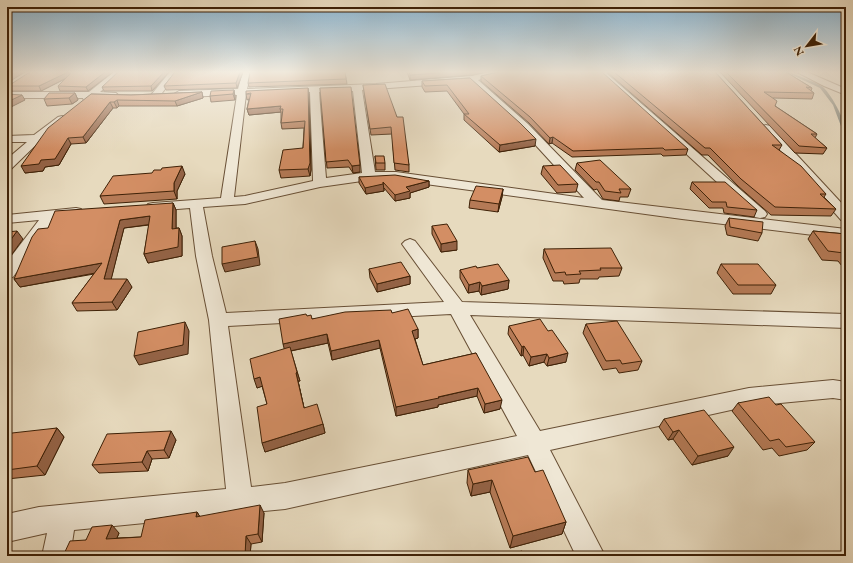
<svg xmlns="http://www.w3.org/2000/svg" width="853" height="563" font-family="'EB Garamond',serif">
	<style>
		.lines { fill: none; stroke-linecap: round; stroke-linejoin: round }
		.stream { fill: #757c72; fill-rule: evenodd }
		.minor-casing { stroke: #684f35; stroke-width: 2 }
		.minor { fill: #efe7d5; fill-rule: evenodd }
		.wall { fill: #b57a56; stroke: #3e2107 }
		.shaded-wall { fill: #946346; stroke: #3e2107 }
		.building { fill: #d38e64; stroke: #3e2107 }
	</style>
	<rect width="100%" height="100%" fill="#e7dabe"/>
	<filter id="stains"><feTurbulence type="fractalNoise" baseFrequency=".005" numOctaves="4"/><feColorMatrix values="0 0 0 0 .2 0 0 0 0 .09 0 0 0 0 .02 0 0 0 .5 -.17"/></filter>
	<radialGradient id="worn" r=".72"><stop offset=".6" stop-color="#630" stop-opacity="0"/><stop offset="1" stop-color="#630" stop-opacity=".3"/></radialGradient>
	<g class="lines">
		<path class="stream" d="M786 72H788C796 75 818 83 823 87 833 97 846 121 846 135L844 134 833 105 820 88Z"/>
		<g class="minor-casing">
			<path id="minor" d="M114 72H122L100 92 116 93 118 95 116 97 94 98 87 102 84 101 83 98H7V92H89Z
				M170 72H178L159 97H153L151 95Z
				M243 72H251L247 89 376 84 472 76 490 72H502L501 74 478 80 528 124 602 200 846 229V239L682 219 396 180H369L320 187 245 204 203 207 212 256 226 313 444 302 402 244 405 241 410 239 415 241 462 302 846 314V328L470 315 540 431 749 388 833 380 846 382V400L833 398 749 406 550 450 605 556H576L528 455 285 509 74 530 70 556H42L47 533 7 542V514L39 507 226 489 209 320 196 256 190 208 153 211 148 210 146 207 148 204 153 203 221 198 237 95 179 97 174 94 179 91 238 89ZM470 82 520 128 584 198 396 172H375L362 90ZM353 91 362 173 326 178 319 92ZM310 92 313 181 245 196 234 197 246 94ZM451 314 517 436 285 483 251 487 228 326Z
				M597 72H605L765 211 767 214 765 217 760 218 755 217Z
				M797 72H807L846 89V95L824 86Z
				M62 116 66 117 67 119 66 121 41 140 11 169 7 170V159L27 142H7V136L34 135 58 117Z
				M766 125 770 126 846 208V221L841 220 762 130 761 128 762 126Z
				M76 208 81 209 83 212 81 215 55 218 13 277 7 278V262L39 220 7 223V215Z"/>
		</g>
		<use href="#minor" class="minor"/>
	</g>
	<path class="wall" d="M113 72 88 91H60L58 86 65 79 41 91H10L8 86Z
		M169 72 152 91H104L102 87Z
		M175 72H243L237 88 166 90 164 86Z
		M345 72 347 84 249 87 248 83Z
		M407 72H485L472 75 410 80Z
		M607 72H715L782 145 779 150 826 194 824 197 836 209 831 216 771 215 738 186 708 155H702Z
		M720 72H786L812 88 811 91 814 93 812 99 773 98 775 106 817 134 815 138 827 148 823 154 795 153Z
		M481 76 688 149 686 155 663 156 661 154 572 157 552 143 549 144 529 123 481 81Z
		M470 78 535 146 499 152 464 120V114L447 91 425 92 422 87V81Z
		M363 85 397 117 409 165V172L395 170 392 134 371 135Z
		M320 88 360 172 353 173 349 167 327 168Z
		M234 90 235 97V100L211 102 210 96Z
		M202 92 203 98 177 106H119L117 108H113L86 143 71 144 59 165 45 167 43 171 25 173 91 94 131 95Z
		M75 93 78 100 72 104 47 106 44 99Z
		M246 94H309L311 170 310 176 281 178 279 170 303 148 304 128 282 129 281 123V112L249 115 247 109 249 99 247 100Z
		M375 156 385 163V170H376Z
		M577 163 631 189 628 197H620L619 201 603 199 597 189 594 190 575 170Z
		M543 166 578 184 576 192 557 193 541 174Z
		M185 174 177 191V199L104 204 100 196Z
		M359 177 429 181V187L410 193V198L395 201 384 188V191L366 194 359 183Z
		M692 182 757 210 754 217 724 213 723 208H709L690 189Z
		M503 189 502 197 498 212 469 208 470 200Z
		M173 203 176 210V228H179L182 236V256L148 263 144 254 149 225 124 228 111 279 132 287 117 310 77 311 72 303 94 274 20 287 14 279 48 228Z
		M729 218 762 233 758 241 727 235 725 226Z
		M432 226 457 250 441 252 432 234Z
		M813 231 846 234V267L842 266 838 261 822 260 808 239Z
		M544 249 622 268 619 276 599 277 598 279H580L579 283 564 284 563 281H553L543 258Z
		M721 264 776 285 771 294H733L717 273Z
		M477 268 509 280 508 289 481 295 479 291 468 293 460 278V270Z
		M369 269 410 276V284L377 292 370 278Z
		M392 313 418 329V338L415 339 423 365 476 353 500 409 484 413 477 396 438 405V407L396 416 380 348 332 360 328 343 291 351 300 381H298L304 408 323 424 325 433 265 452 267 404 262 386 257 388 307 316 312 319Z
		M586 324 642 361 638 370 619 373 616 368 603 370 583 333Z
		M509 326 566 362 547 366 544 362 529 366 523 355 521 356 508 334Z
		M738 403 776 405 815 442 807 450 779 456 772 448 763 450 732 411Z
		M664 419 728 456 692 465 673 439 668 440 659 427Z
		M57 428 64 437 45 475 7 479V441Z
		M176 440 169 458 152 459 148 471 99 473 92 465Z
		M468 470 535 472 566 522 562 534 510 548 490 492 471 496 467 483Z
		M197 512 200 517 264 513 262 542 251 544 250 556H63L86 540 119 533 117 538 141 537Z"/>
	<path class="shaded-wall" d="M16 72H25L7 83V77Z
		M68 72H78L41 91 39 86Z
		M105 72H113L88 91 86 87Z
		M164 72H169L152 91 151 86Z
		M240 72H243L237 88 236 83Z
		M448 72H485L472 75 410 80V75Z
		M308 88 309 94 311 170 310 176 308 169Z
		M234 90 235 97V100L233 94Z
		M202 92 203 98 177 106 175 101Z
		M75 93 78 100 72 104 69 98Z
		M22 95 25 100 9 108 7 104V102Z
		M117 100 119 106 117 108 114 102Z
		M110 102 113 108 86 143 83 137Z
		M281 106 280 109 281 112 249 115 247 109Z
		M553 137 552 143 549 144 550 138Z
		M68 138 71 144 59 165 45 167 43 171 25 173 21 166 41 160Z
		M7 139 11 146 7 149Z
		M536 139 535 146 499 152 500 145Z
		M360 165V172L353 173 352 166Z
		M182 166 185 174 177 191V199L174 191V183Z
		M429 181V187L410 193V198L395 201V195L406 187Z
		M383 182 384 191 366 194 365 188Z
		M503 189 502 197 498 212 499 204Z
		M173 203 176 210V237L172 229Z
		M150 216 153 224 124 228 109 288 104 279 120 220Z
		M179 228 182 236V256L148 263 144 254Z
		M17 231 23 239 7 261V245Z
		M255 241 258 249 260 265 225 272 222 264Z
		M457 241V250L441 252V244Z
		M102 263 106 271 20 287 14 279Z
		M410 276V284L377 292V284Z
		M127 279 132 287 117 310 112 302Z
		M509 280 508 289 481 295 482 286Z
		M480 282 479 291 468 293 469 285Z
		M185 322 189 331 188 354 139 365 134 356Z
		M418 329V338L412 340V331Z
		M327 334 328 343 285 352 283 344Z
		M379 340 380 348 332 360 331 351Z
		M524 346 523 355 521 356 522 347Z
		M568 353 566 362 547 366 549 358Z
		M547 354 544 362 529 366 531 357Z
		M297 372 300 381H298L306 417 296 373Z
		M260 377 263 386 257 388 254 379Z
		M478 388 477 396 438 405V407L396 416V407Z
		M502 400 500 409 484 413 485 404Z
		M323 424 325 433 265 452 262 443Z
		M57 428 64 437 45 475 37 466Z
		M679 430 673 439 668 440 673 432Z
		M171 431 176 440 169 458 164 450Z
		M734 447 728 456 692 465 698 456Z
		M147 451 152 459 148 471 142 462Z
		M492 480 490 492 471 496 473 484Z
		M260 505 264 513 262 542 258 534Z
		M197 512 202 520 196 517Z
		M566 522 562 534 510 548 513 536Z
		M112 525 119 533 113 547 106 539Z
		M246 536 251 544 250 556H245Z"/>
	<path class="building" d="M7 72H16L7 77Z
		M30 72H68L39 86H8Z
		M72 72H105L86 87 58 86Z
		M118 72H164L151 86 102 87Z
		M175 72H240L236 83 164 86Z
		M250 72H345L346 79 248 83Z
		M409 72H448L410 75Z
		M498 72H602L688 149 665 150 663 148 573 151 553 137 550 138 530 117 481 76Z
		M614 72H715L782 145H772L801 166 826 194H820L836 209 775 207 741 179 710 148H705Z
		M726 72H786L812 88 806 87 814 93 764 92 777 101 775 106 817 134H811L827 148 799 146Z
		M470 78 520 123 536 139 500 145 464 114H469L447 85 425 86 422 81Z
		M385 84 397 117H403L409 165 394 163 391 127 370 129 363 85Z
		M351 87 360 165 352 166 348 160 326 162 320 88Z
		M308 88 310 163 308 169 279 170 283 150 303 148 305 121 281 123 283 109H280L281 106 247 109 251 93 246 94V91Z
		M234 90 233 94 210 96 211 91Z
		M202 92 175 101 117 100 114 102H110L83 137 68 138 55 159 41 160 39 164 21 166 48 128 91 94 131 95Z
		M49 93H75L69 98 44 99Z
		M7 94 22 95 7 102Z
		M375 156H384L385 163H376Z
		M600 160 631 189H619L621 193 605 191 599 182H596L577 163Z
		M560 165 578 184 558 185 543 166Z
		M182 166 174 183V191L100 196 113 176 152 173 154 170H161L162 168Z
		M395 175 429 181 406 187 410 191 395 195 383 182V184L365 188 359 177Z
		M692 182H725L757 210 727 207 726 202H712Z
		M476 186 503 189 499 204 470 200Z
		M173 203 172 229 179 228 178 247 144 254 150 216 120 220 104 279H127L112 302 72 303 102 263 14 279 32 237 38 229 48 228 55 211Z
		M729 218 763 222 762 233 730 227Z
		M447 224 457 241 441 244 432 226Z
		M17 231 7 245V232Z
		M813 231 846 234V256L844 253 828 251Z
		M255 241 258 257 222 264V247Z
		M611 248 622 268H600L601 270 579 271 581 274 566 275 565 272 555 273 544 249Z
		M401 262 410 276 377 284 369 269Z
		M498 264 509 280 482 286 480 282 469 285 460 270 476 266 477 268Z
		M721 264H758L776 285H738Z
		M408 309 418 329 412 331 423 365 476 353 502 400 485 404 478 388 438 397 439 398 396 407 379 340 331 351 327 334 283 344 279 319 306 314 307 316 311 315 312 319 345 312 391 310 392 313Z
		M540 319 548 331 552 330 568 353 549 358 547 354 531 357 524 346 522 347 509 326Z
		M617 321 642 361 622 364 620 360 606 361 586 324Z
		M185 322 183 345 134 356 138 332Z
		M290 347 297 372 296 373 304 408 317 404 323 424 262 443 257 407 267 404 260 377 254 379 250 359Z
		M769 397 776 405 781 404 815 442 786 447 779 439 770 441 738 403Z
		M704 410 734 447 698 456 679 430 673 432 664 419Z
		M57 428 37 466 7 470V441L12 433Z
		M171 431 164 450 147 451 142 462 92 465 107 434Z
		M528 457 535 472 543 470 566 522 513 536 492 480 473 484 468 470Z
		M260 505 258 534 246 536 245 556H63L70 541 86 540 92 527 112 525 106 539 141 537 145 520 197 512 196 517Z
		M522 551 524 556H503Z"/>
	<linearGradient id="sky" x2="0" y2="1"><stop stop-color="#88b6d5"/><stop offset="0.48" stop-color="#f4eee2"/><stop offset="1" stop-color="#f4eee2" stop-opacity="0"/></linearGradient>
	<rect width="853" height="150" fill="url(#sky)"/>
	<rect width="853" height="563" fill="none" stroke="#e7dabe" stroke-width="24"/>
	<rect x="8" y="8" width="837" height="547" fill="none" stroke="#3e2107" stroke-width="2"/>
	<rect x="12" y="12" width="829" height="539" fill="none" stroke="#3e2107"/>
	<g transform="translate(807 46) rotate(239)" stroke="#efe7d5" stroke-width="3" paint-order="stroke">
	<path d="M0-3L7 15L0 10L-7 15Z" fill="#3e2107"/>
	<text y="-6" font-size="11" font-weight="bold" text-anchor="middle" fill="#3e2107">N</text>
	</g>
	<rect width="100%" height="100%" filter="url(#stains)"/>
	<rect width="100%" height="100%" fill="url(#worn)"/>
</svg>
